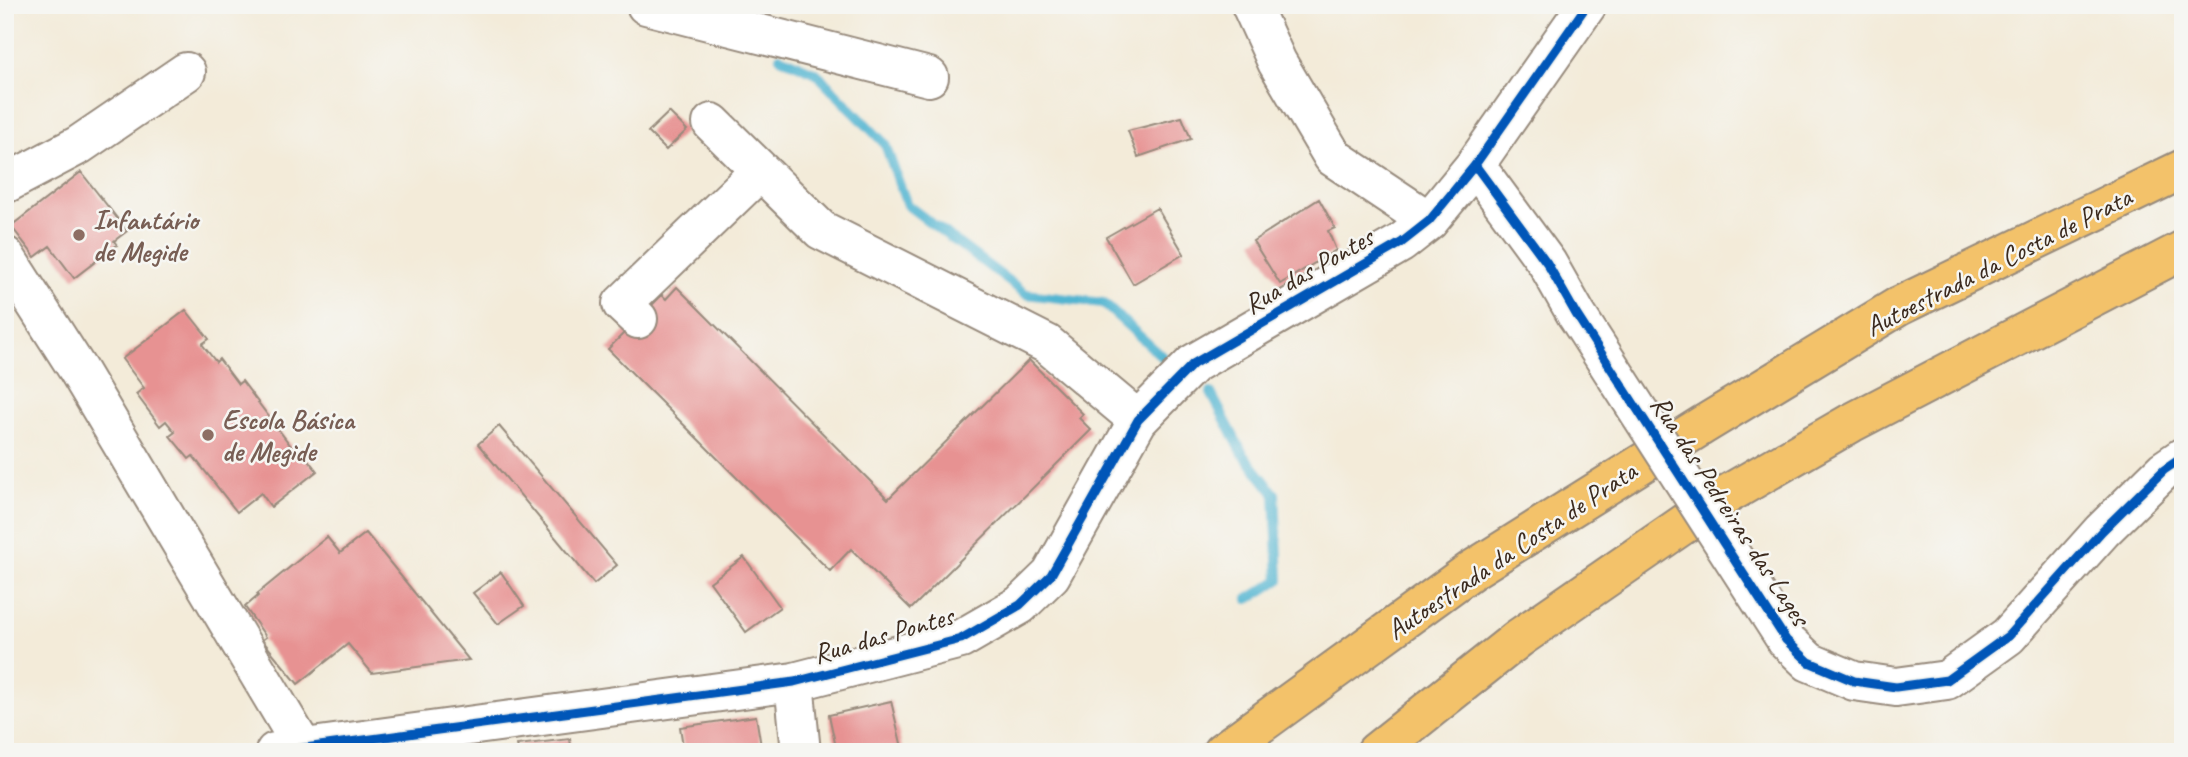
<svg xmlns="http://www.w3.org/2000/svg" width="2188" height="757" font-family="Caveat,sans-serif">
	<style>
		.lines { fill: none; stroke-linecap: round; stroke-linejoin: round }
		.stream { stroke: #52b5d1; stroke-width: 10 }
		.building { fill: #e79292 }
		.minor-casing { stroke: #978a7c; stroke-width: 42 }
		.highway-casing { stroke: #978a7c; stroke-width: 42 }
		.minor { stroke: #fff; stroke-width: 38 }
		.highway { stroke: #f3c26a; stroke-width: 38 }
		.minor-bridge-casing { stroke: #978a7c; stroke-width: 42; stroke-linecap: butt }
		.minor-bridge { stroke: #fff; stroke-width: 38 }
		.cycleway-casing { stroke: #f6f6f2; stroke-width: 13 }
		.cycleway { stroke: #0057b8; stroke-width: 9 }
		.education-dot { fill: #8d6e63; stroke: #f6f6f2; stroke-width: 2.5 }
		.labels { text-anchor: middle; stroke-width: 5; stroke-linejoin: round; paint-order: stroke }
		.education-label { font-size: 28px; font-weight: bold; fill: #785e54; stroke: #f6f6f2; text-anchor: start }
		.street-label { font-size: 28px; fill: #3b2a1e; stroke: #f6f6f2 }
	</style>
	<rect width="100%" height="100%" fill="#f6f6f2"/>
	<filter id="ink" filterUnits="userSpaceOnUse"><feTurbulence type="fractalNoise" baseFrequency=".0143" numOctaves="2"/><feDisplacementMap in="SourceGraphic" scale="14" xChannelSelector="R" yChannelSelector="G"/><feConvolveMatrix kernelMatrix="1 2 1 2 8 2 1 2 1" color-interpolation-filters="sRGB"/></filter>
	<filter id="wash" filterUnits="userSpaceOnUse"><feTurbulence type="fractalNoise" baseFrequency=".00686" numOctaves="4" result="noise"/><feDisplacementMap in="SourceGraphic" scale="28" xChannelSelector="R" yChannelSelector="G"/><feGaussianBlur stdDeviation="1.57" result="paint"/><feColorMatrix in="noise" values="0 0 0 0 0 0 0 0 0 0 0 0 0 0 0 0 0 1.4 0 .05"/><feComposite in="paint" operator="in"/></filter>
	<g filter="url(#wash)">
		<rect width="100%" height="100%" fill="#f3ebd9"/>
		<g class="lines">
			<path class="stream" d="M780 57 816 73 885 144 907 205 1026 294 1103 303 1166 360
				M1211 393 1243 454 1275 494 1279 580 1248 599"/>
		</g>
		<g id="blocks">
			<path class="building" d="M669 112 687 130 666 150 648 132Z
				M1182 117 1191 139 1138 157 1128 131Z
				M81 172 127 231 114 241 117 245 74 278 50 246 35 257 11 226Z
				M1319 199 1335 228 1328 231 1336 250 1280 284 1253 241Z
				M1157 208 1184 254 1133 284 1106 237Z
				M677 287 888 499 1029 360 1083 414 1079 418 1091 430 911 609 851 549 830 571 608 349 662 295 666 299Z
				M186 310 209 339 202 344 216 362 219 359 238 384 242 381 294 450 298 447 317 471 271 507 261 493 237 512 193 456 189 459 170 436 175 432 166 421 160 426 136 394 144 388 122 359Z
				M499 426 617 565 594 584 478 444Z
				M366 533 469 660 372 673 348 644 298 684 262 640 266 637 245 607 258 596 257 594 327 537 340 553Z
				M744 557 780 607 746 632 710 582Z
				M501 572 524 606 498 624 473 593Z
				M891 701 903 752H837L829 715Z
				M756 716 762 752H684L680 727Z
				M570 739 572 752H519L517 745Z"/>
		</g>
	</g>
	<g filter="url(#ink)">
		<use href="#blocks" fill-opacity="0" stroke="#978a7c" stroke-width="2"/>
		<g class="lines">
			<g class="minor-casing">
				<path id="minor" d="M646 5 929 77
					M1251 5 1277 62 1333 157 1429 221
					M712 123 821 230 1047 344 1138 420
					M1475 165 1547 263 1576 314
					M5 184 79 145 186 72
					M5 256 78 370 303 748
					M638 319 622 304 760 171
					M1786 640 1809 662 1854 681 1896 687 1947 680 2008 636 2102 531 2164 470 2183 457
					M794 682 801 752
					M275 752 794 682 961 639 1020 605 1051 575 1138 420 1193 364 1401 243 1429 221 1475 165 1587 5"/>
			</g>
			<g class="highway-casing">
				<path id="highway" d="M1222 752 1472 570 1703 425 1899 306 2183 169
					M1376 752 1519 638 1726 495 1851 423 2183 250"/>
			</g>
			<use href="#minor" class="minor"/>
			<use href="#highway" class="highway"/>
			<g class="minor-bridge-casing">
				<path id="minor-bridge" d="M1576 314 1786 640"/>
			</g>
			<use href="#minor-bridge" class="minor-bridge"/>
			<g class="cycleway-casing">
				<path id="cycleway" d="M1475 165 1547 263 1576 314 1786 640 1809 662 1854 681 1896 687 1947 680 2008 636 2102 531 2164 470 2183 457
					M275 752 794 682 961 639 1020 605 1051 575 1138 420 1193 364 1401 243 1429 221 1475 165 1587 5"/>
			</g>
			<use href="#cycleway" class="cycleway"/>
		</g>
	</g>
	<g class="education-dot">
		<circle cx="79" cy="235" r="7"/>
		<circle cx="208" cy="435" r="7"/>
	</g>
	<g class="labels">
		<g class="education-label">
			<text x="93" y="229">Infantário<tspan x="93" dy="32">de Megide</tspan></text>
			<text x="222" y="429">Escola Básica<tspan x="222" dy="32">de Megide</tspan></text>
		</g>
		<g class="street-label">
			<text transform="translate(1998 261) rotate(-27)" y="10">Autoestrada da Costa de Prata</text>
			<text transform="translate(1308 270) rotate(-30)" y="10">Rua das Pontes</text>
			<text transform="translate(1731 510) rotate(57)" y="10">Rua das Pedreiras das Lages</text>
			<text transform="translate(1511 550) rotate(-34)" y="10">Autoestrada da Costa de Prata</text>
			<text transform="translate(883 634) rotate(-16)" y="10">Rua das Pontes</text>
		</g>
	</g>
	<rect width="2188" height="757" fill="none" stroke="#f6f6f2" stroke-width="28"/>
</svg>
